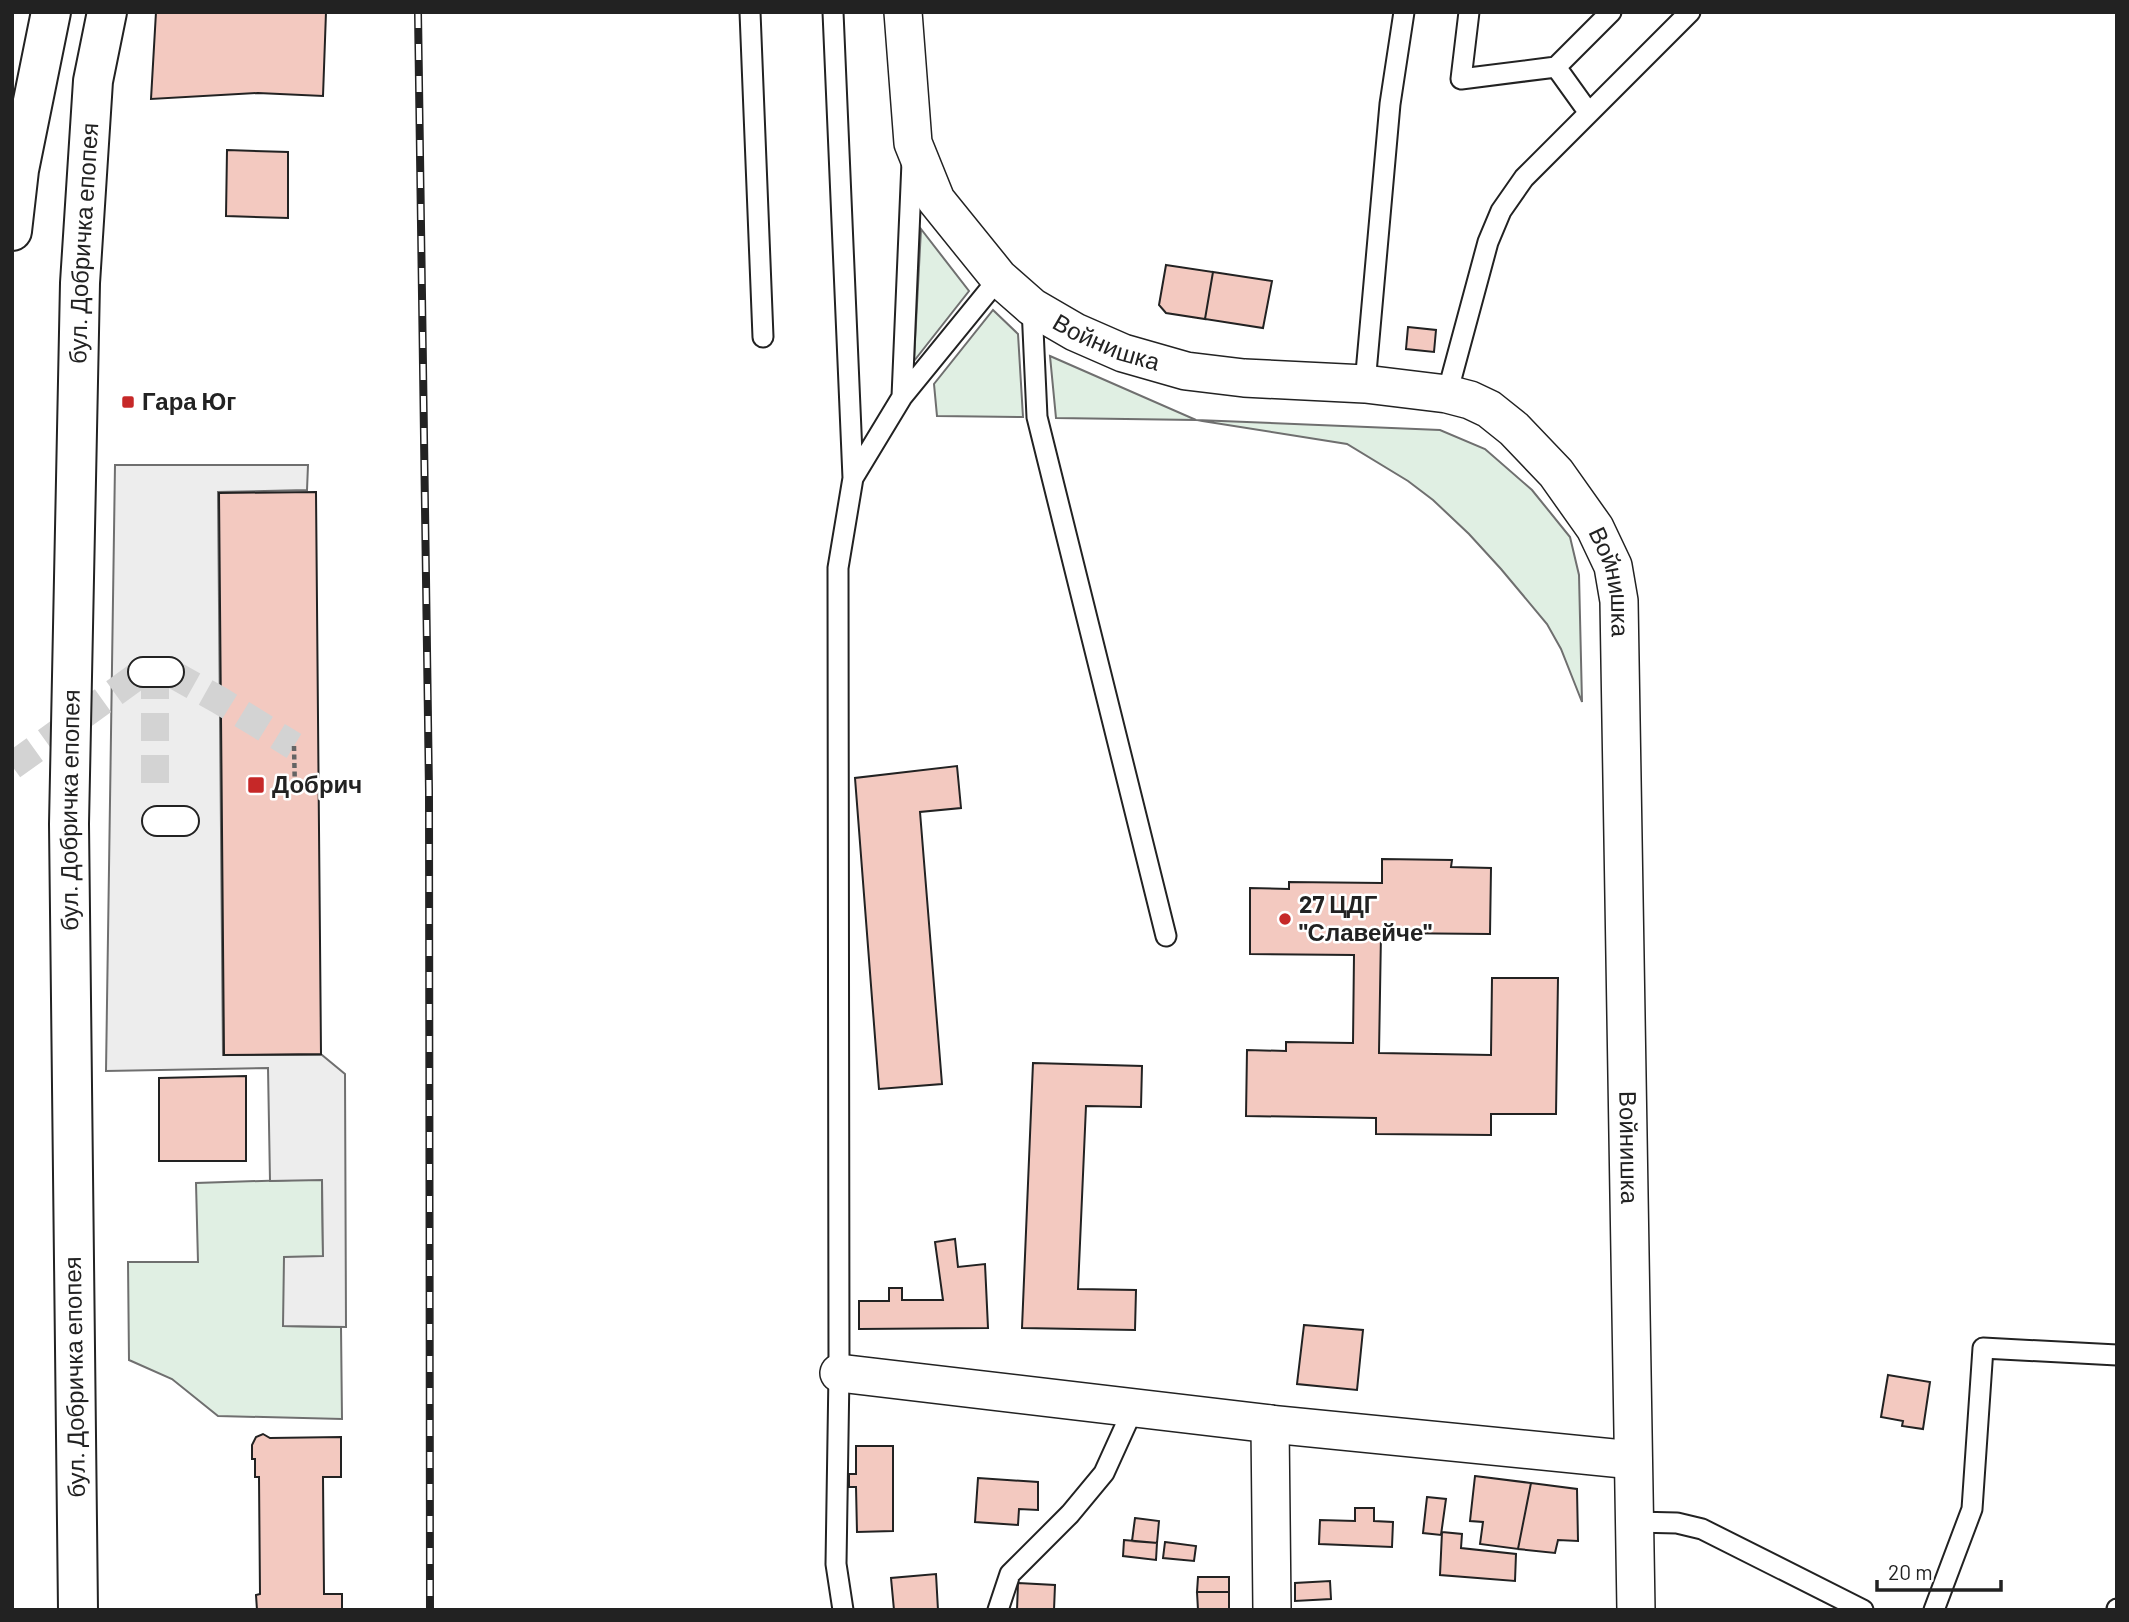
<svg xmlns="http://www.w3.org/2000/svg" width="2129" height="1622" font-family="Barlow,sans-serif">
	<style>
		.green { fill: #e0efe3; stroke: #6f6f6f; stroke-width: 2 }
		.parking { fill: #ededed; stroke: #6f6f6f; stroke-width: 2 }
		.building { fill: #f3c9c0; stroke: #222; stroke-width: 2 }
		.lines { fill: none; stroke-linecap: round; stroke-linejoin: round }
		.pedestrian-tunnel { stroke: #d3d3d3; stroke-width: 28; stroke-dasharray: 28 14; stroke-linecap: butt }
		.service-casing { stroke: #222; stroke-width: 23 }
		.pedestrian-casing { stroke: #222; stroke-width: 32 }
		.minor-casing { stroke: #222; stroke-width: 40 }
		.secondary-casing { stroke: #222; stroke-width: 42 }
		.path { stroke: #646464; stroke-width: 4.5; stroke-dasharray: 5 3.5; stroke-linecap: butt }
		.service { stroke: #fff; stroke-width: 19 }
		.pedestrian { stroke: #fff; stroke-width: 28 }
		.minor { stroke: #fff; stroke-width: 37 }
		.secondary { stroke: #fff; stroke-width: 38 }
		.rail-casing { stroke: #222; stroke-width: 8 }
		.rail { stroke: #fff; stroke-width: 5; stroke-dasharray: 16; stroke-linecap: butt }
		.poi-dot { fill: #c62828; stroke: #fff; stroke-width: 2.5 }
		.labels { text-anchor: middle; stroke-width: 5; stroke-linejoin: round; paint-order: stroke }
		.street-label { font-size: 24px; fill: #222; stroke: #fff }
		.poi-label { font-size: 24px; font-weight: bold; fill: #222; stroke: #fff; text-anchor: start }
	</style>
	<rect width="100%" height="100%" fill="#fff"/>
	<path class="green" d="M921 229 969 291 914 361Z
		M993 310 1018 334 1023 417 937 416 934 384Z
		M1050 356 1196 420 1440 430 1485 449 1532 490 1570 537 1579 575 1582 702 1561 649 1547 624 1501 569 1469 534 1433 500 1408 481 1347 444 1196 420 1056 418Z
		M322 1179 323 1256 284 1326 341 1327 342 1419 218 1416 172 1379 129 1360 128 1262H198L196 1183Z"/>
	<path class="parking" d="M115 465H308L307 490 218 492 223 1055H322L345 1074 346 1327 283 1326 284 1257 323 1256 322 1180 270 1181 268 1068 106 1071Z"/>
	<path class="building" d="M156 12H326L323 96 258 93 151 99Z
		M227 150 288 152V218L226 216Z
		M1166 265 1213 272 1205 319 1166 313 1159 305Z
		M1213 272 1272 281 1263 328 1205 319Z
		M1408 327 1436 330 1434 352 1406 349Z
		M316 492 321 1054 224 1055 219 493Z
		M957 766 961 808 920 812 942 1084 879 1089 855 778Z
		M1382 859 1452 860 1451 867 1491 868 1490 934 1381 933 1379 1053 1491 1055 1492 978H1558L1556 1114H1491V1135L1376 1134V1118L1246 1116 1247 1050 1286 1051V1042L1353 1043 1354 955 1250 954V888L1289 889V882L1382 883Z
		M1033 1063 1142 1066 1141 1107 1086 1106 1078 1289 1136 1290 1135 1330 1022 1328Z
		M246 1076V1161H159V1078Z
		M955 1239 958 1267 985 1264 988 1328 859 1329V1301H889V1288H902V1300H943L935 1242Z
		M1304 1325 1363 1330 1357 1390 1297 1384Z
		M1888 1375 1930 1382 1923 1429 1902 1426 1903 1421 1881 1417Z
		M263 1434 270 1438 341 1437V1477H323L324 1594H342V1610H257L256 1595 260 1594 259 1477H255V1459H252V1445L256 1437Z
		M856 1446H893V1531L857 1532 856 1487H849V1474H856Z
		M1475 1476 1531 1483 1518 1549 1480 1544 1483 1522 1470 1521Z
		M978 1478 1038 1482V1510L1019 1509 1018 1525 975 1522Z
		M1531 1483 1577 1489 1578 1541 1558 1540 1555 1553 1518 1549Z
		M1427 1497 1446 1499 1441 1535 1423 1533Z
		M1355 1508H1374V1521L1393 1522 1392 1547 1319 1544 1320 1520 1355 1521Z
		M1135 1518 1159 1521 1157 1543 1132 1541Z
		M1442 1532 1462 1534 1461 1548 1516 1554 1515 1581 1440 1575Z
		M1124 1540 1157 1543 1156 1560 1123 1556Z
		M1165 1542 1196 1546 1194 1561 1163 1558Z
		M936 1574 938 1610H894L891 1578Z
		M1198 1577H1229V1592H1197Z
		M1330 1581 1331 1599 1295 1601V1583Z
		M1018 1583 1055 1585 1054 1610H1017Z
		M1197 1592H1229V1610H1198Z"/>
	<g class="lines">
		<path class="pedestrian-tunnel" d="M155 671V790
			M169 672 219 700 294 746
			M12 766 143 672"/>
		<g class="service-casing">
			<path id="service" d="M750 12 763 337
				M833 12 853 478
				M1469 12 1461 79 1556 67
				M1589 113 1556 67 1611 12
				M1032 307 1037 417 1166 936
				M1365 384 1390 104 1404 12
				M1447 394 1488 242 1501 211 1524 178 1690 12
				M902 397 912 162
				M1635 1522 1677 1523 1702 1529 1863 1610
				M843 1610 836 1564 839 1373 838 568 853 478 902 397 999 278
				M998 1610 1010 1574 1070 1514 1104 1473 1134 1407
				M1934 1610 1972 1509 1983 1348 2117 1355
				M2117 1610V1609"/>
		</g>
		<g class="pedestrian-casing">
			<path id="pedestrian" d="M143 672H169
				M157 821H184"/>
		</g>
		<g class="minor-casing">
			<g id="minor">
				<path id="s1" d="M903 12 913 143 936 200 999 278 1032 307 1075 332 1123 353 1186 371 1244 378 1365 384 1447 394 1470 400 1489 409 1514 429 1556 473 1595 528 1613 566 1619 601 1636 1610"/>
				<path d="M839 1373 1270 1424 1633 1460"/>
				<path d="M1270 1424 1272 1610"/>
			</g>
		</g>
		<g class="secondary-casing">
			<g id="secondary">
				<path d="M12 231 19 170 51 12"/>
				<path id="s2" d="M78 1610 69 824 80 283 93 81 107 12"/>
			</g>
		</g>
		<path class="path" d="M294 746 295 792"/>
		<use href="#service" class="service"/>
		<use href="#pedestrian" class="pedestrian"/>
		<use href="#minor" class="minor"/>
		<use href="#secondary" class="secondary"/>
		<g class="rail-casing">
			<path id="rail" d="M418 12 429 791 430 1610"/>
		</g>
		<use href="#rail" class="rail"/>
	</g>
	<g class="poi-dot">
		<rect x="121" y="395" width="14" height="14" rx="3.5"/>
		<rect x="247" y="776" width="18" height="18" rx="3.5"/>
		<circle cx="1285" cy="919" r="7"/>
	</g>
	<g class="labels">
		<g class="street-label">
			<text dy="8" stroke="none"><textPath href="#s2" startOffset="1367">бул. Добричка епопея</textPath></text>
			<text dy="8" stroke="none"><textPath href="#s1" startOffset="420">Войнишка</textPath></text>
			<text dy="8" stroke="none"><textPath href="#s1" startOffset="1029">Войнишка</textPath></text>
			<text dy="8" stroke="none"><textPath href="#s2" startOffset="800">бул. Добричка епопея</textPath></text>
			<text dy="8" stroke="none"><textPath href="#s1" startOffset="1596">Войнишка</textPath></text>
			<text transform="translate(75 1377) rotate(-91)" y="8">бул. Добричка епопея</text>
		</g>
		<g class="poi-label">
			<text x="142" y="410">Гара Юг</text>
			<text x="272" y="793">Добрич</text>
			<text x="1299" y="913">27 ЦДГ<tspan x="1299" dy="28">"Славейче"</tspan></text>
		</g>
	</g>
	<rect width="2129" height="1622" fill="none" stroke="#222222" stroke-width="28"/>
	<path d="M1877 1580v10h124v-10" fill="none" stroke="#222222" stroke-width="3.5"/>
	<text x="1888" y="1580" font-size="21" fill="#222222" stroke="#ffffff" stroke-width="5" paint-order="stroke">20 m</text>
</svg>
